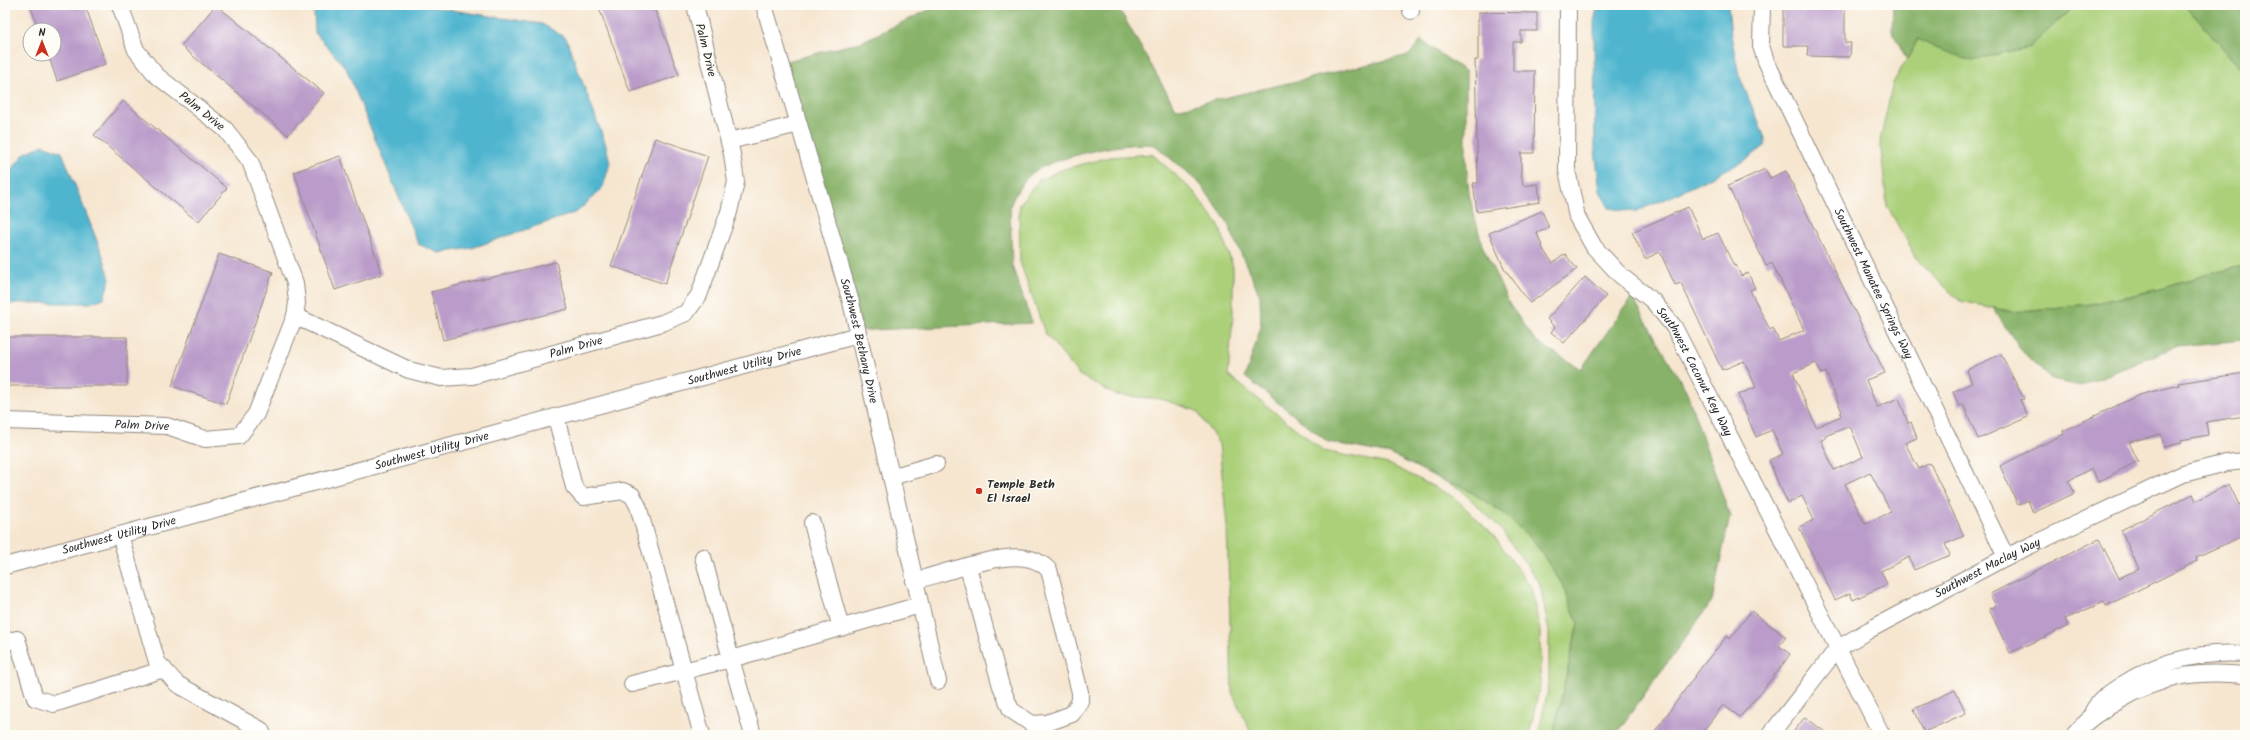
<svg xmlns="http://www.w3.org/2000/svg" width="2250" height="740" font-family="Kalam,sans-serif">
	<style>
		.green { fill: #abd079; stroke: #6b7e52 }
		.forest { fill: #88b269; stroke: #5a6e4a }
		.water { fill: #50b5cf; stroke: #3e707d }
		.building { fill: #ba9bc9; fill-rule: evenodd }
		.lines { fill: none; stroke-linecap: round; stroke-linejoin: round }
		.minor-casing { stroke: #90887e; stroke-width: 18 }
		.minor { stroke: #fff; stroke-width: 16 }
		.poi-dot { fill: #c8321e; stroke: #fdfcf7; stroke-width: 1.5 }
		.labels { text-anchor: middle; stroke-width: 3; stroke-linejoin: round; paint-order: stroke }
		.street-label { font-size: 12px; fill: #2b2b2b; stroke: #fdfcf7 }
		.poi-label { font-size: 12px; font-weight: bold; fill: #2b2b2b; stroke: #fdfcf7; text-anchor: start }
	</style>
	<rect width="100%" height="100%" fill="#fdfcf7"/>
	<filter id="ink" filterUnits="userSpaceOnUse"><feTurbulence type="fractalNoise" baseFrequency=".025" numOctaves="2"/><feDisplacementMap in="SourceGraphic" scale="8" xChannelSelector="R" yChannelSelector="G"/><feConvolveMatrix kernelMatrix="1 2 1 2 8 2 1 2 1" color-interpolation-filters="sRGB"/></filter>
	<filter id="wash" filterUnits="userSpaceOnUse"><feTurbulence type="fractalNoise" baseFrequency=".012" numOctaves="4" result="noise"/><feDisplacementMap in="SourceGraphic" scale="16" xChannelSelector="R" yChannelSelector="G"/><feGaussianBlur stdDeviation="0.9" result="paint"/><feColorMatrix in="noise" values="0 0 0 0 0 0 0 0 0 0 0 0 0 0 0 0 0 1.4 0 .05"/><feComposite in="paint" operator="in"/></filter>
	<g filter="url(#wash)">
		<rect width="100%" height="100%" fill="#f6e6d0"/>
		<path class="green" d="M2075 5H2186L2245 74V266L2217 271 2160 289 2091 304 2013 312 1960 301 1919 262 1887 206 1880 141 1893 83 1918 39 1938 49 2059 21Z
			M1152 154 1194 192 1219 226 1233 267V316L1228 375 1324 451 1389 464 1454 497 1493 535 1531 587 1540 631V685L1529 735H1252L1232 692 1227 526 1219 444 1197 411 1161 399 1116 395 1079 375 1045 333 1020 262 1019 205 1039 180 1064 169 1110 157Z
			M1448 483 1460 485 1502 512 1534 541 1562 584 1571 605 1578 623 1553 735H1538L1549 685V631L1540 584 1499 527 1460 489Z"/>
		<path class="forest" d="M939 5H1117L1176 109 1409 55 1421 40 1466 72V157L1469 194 1482 245 1509 304 1536 341 1581 369 1632 297 1686 390 1730 516 1712 601 1615 735H1553L1578 623 1562 584 1534 541 1502 512 1460 485 1448 483 1390 454 1328 442 1245 377 1261 327 1260 296 1226 220 1201 185 1155 145C1129 140 1057 157 1035 171 1025 177 1014 195 1010 206L1012 266 1032 323 849 331 783 62 861 42Z
			M1893 5H2075L2030 47 1972 60 1938 49 1918 39 1907 60 1892 31Z
			M2186 5H2245V74Z
			M2245 266V340L2177 346 2081 386 2051 380 2020 349 1993 308 2013 312 2091 304 2160 289 2217 271Z"/>
		<path class="water" d="M321 5H419L542 24 566 38 606 145 610 163 603 187 577 212 472 248 439 253 418 244 346 68 315 33 314 12Z
			M1598 5H1728L1731 35 1739 75 1765 138V146L1744 161 1666 199 1634 212 1609 208 1600 191 1595 150 1594 21Z
			M43 145 62 152 103 256 110 279 104 298 90 303H17L5 305V178L25 153Z"/>
		<g id="blocks">
			<path class="building" d="M30 5H85L106 64 57 81 48 54H54V30H39Z
				M216 5 324 93 288 135 181 46Z
				M598 5H653L679 75 630 92Z
				M1783 5H1845V43H1851L1850 57 1807 56 1808 46H1783Z
				M1478 12 1537 13V31H1521V42H1513V71H1535L1534 153H1521V172L1523 186 1538 184 1540 202 1477 212 1473 183H1478L1475 60H1478Z
				M123 101 227 188 198 222 94 135Z
				M655 138 708 156 665 284 611 266Z
				M340 156 382 274 335 290 294 172Z
				M1765 169 1770 178 1786 171 1885 373 1866 380 1877 407 1899 398 1908 423 1911 422 1917 438 1905 443 1919 469 1930 463 1964 536 1945 544 1950 555 1914 570 1909 557 1881 571 1887 584 1853 600 1850 593 1835 600 1799 527 1814 520 1802 496 1788 503 1779 485 1769 460 1783 454 1772 430 1756 437 1738 395 1756 387 1744 361 1722 370 1681 283 1675 285 1660 252 1645 259 1632 232 1688 207 1703 239 1718 233 1734 266 1736 265 1741 276 1748 273 1755 288 1750 290 1770 330 1773 328 1779 341 1804 330 1772 263 1766 266 1728 186ZM1816 363 1822 374 1826 372 1842 412 1840 413 1841 416 1816 427 1793 373ZM1850 426 1863 457 1834 470 1821 440 1826 438 1825 436ZM1870 472 1891 512 1865 524 1845 484Z
				M1542 211 1549 228 1537 233 1544 251 1553 263 1565 254 1577 269 1530 303 1504 268 1489 233Z
				M219 254 273 272 226 404 172 386Z
				M556 262 568 309 443 340 431 292Z
				M1585 277 1606 296 1564 343 1551 332 1555 327 1547 319Z
				M5 337H127V386H5Z
				M2001 354 2024 399 2020 400 2028 417 1978 439 1963 404 1959 406 1953 392 1972 383 1967 370Z
				M2245 373V416L2206 422 2208 435 2181 440V443L2164 447 2161 434 2129 442 2138 461 2098 482 2092 468 2068 481 2075 493 2033 513 2028 500 2018 505 2000 466 2064 434 2063 431 2139 395 2179 385 2178 383Z
				M2229 484 2239 505 2245 502V535L2196 557 2197 561 2106 606 2104 602 2065 619 2068 626 2010 653 1989 609 1996 606 1990 594 2099 539 2119 578 2139 569 2121 530 2193 494 2196 501Z
				M1751 611 1786 637 1779 646 1790 654 1779 670 1740 717 1723 705 1700 735H1652L1703 665 1727 636 1730 639Z
				M1955 690 1966 713 1924 732 1914 709Z
				M1805 717 1829 735H1791Z"/>
		</g>
	</g>
	<g filter="url(#ink)">
		<use href="#blocks" fill-opacity="0" stroke="#90887e" stroke-width="1"/>
		<g class="lines">
			<g class="minor-casing">
				<g id="minor">
					<path id="s1" d="M764 5 851 302 938 681"/>
					<path id="s2" d="M1568 5 1567 170 1577 217 1594 247 1620 275 1653 301 1674 327 1882 735"/>
					<path id="s3" d="M1762 5 1761 46 1766 61 2006 557"/>
					<path d="M1411 11V5"/>
					<path d="M729 141 799 124"/>
					<path id="s4" d="M295 316 409 370 441 378 472 376 662 323 686 313 699 295 729 212 736 182 732 154 695 5"/>
					<path d="M556 417 574 487 583 497 623 491 632 495 638 506 702 735"/>
					<path id="s5" d="M5 421 167 426 205 439 239 436 256 414 295 316 297 303 295 283 250 161 225 129 156 75 136 50 120 5"/>
					<path d="M891 477 936 464"/>
					<path d="M812 523 841 628"/>
					<path d="M120 535 157 662 177 684 261 730 263 735"/>
					<path id="s6" d="M5 566 858 335"/>
					<path d="M914 581C941 574 1000 553 1025 558 1035 559 1042 563 1049 570L1080 692V701L1072 714 1047 723 1032 724 1011 710 1001 686 968 567"/>
					<path d="M5 642 17 639 35 698 54 704 164 669"/>
					<path d="M632 684 731 659 703 557"/>
					<path d="M2093 711C2099 700 2109 693 2120 686 2158 661 2199 651 2245 654"/>
					<path d="M753 735 731 659 920 605"/>
					<path id="s7" d="M1770 735 1837 649 1869 630 2006 557 2183 474 2226 463 2245 461"/>
					<path d="M2074 735C2086 720 2100 711 2117 702 2160 676 2195 670 2245 675"/>
				</g>
			</g>
			<use href="#minor" class="minor"/>
		</g>
	</g>
	<circle class="poi-dot" cx="979" cy="491" r="4"/>
	<g class="labels">
		<g class="street-label">
			<text transform="translate(706 50) rotate(76)" y="4">Palm Drive</text>
			<text transform="translate(202 111) rotate(39)" y="4">Palm Drive</text>
			<text dy="4" stroke="none"><textPath href="#s3" startOffset="304">Southwest Manatee Springs Way</textPath></text>
			<text dy="4" stroke="none"><textPath href="#s1" startOffset="349">Southwest Bethany Drive</textPath></text>
			<text dy="4" stroke="none"><textPath href="#s4" startOffset="298">Palm Drive</textPath></text>
			<text dy="4" stroke="none"><textPath href="#s6" startOffset="766">Southwest Utility Drive</textPath></text>
			<text dy="4" stroke="none"><textPath href="#s2" startOffset="410">Southwest Coconut Key Way</textPath></text>
			<text dy="4" stroke="none"><textPath href="#s5" startOffset="137">Palm Drive</textPath></text>
			<text dy="4" stroke="none"><textPath href="#s6" startOffset="442">Southwest Utility Drive</textPath></text>
			<text dy="4" stroke="none"><textPath href="#s6" startOffset="118">Southwest Utility Drive</textPath></text>
			<text dy="4" stroke="none"><textPath href="#s7" startOffset="280">Southwest Maclay Way</textPath></text>
		</g>
		<g class="poi-label">
			<text x="987" y="488">Temple Beth<tspan x="987" dy="14">El Israel</tspan></text>
		</g>
	</g>
	<rect width="2250" height="740" fill="none" stroke="#fdfcf7" stroke-width="20"/>
	<g transform="translate(42 42)"><circle r="19" fill="#fdfcf7" stroke="#a9a8a5"/>
	<path d="M0-3L7 15L0 10L-7 15Z" fill="#c8321e"/>
	<text y="-6" font-size="11" font-weight="bold" text-anchor="middle" fill="#2b2b2b">N</text>
	</g>
</svg>
